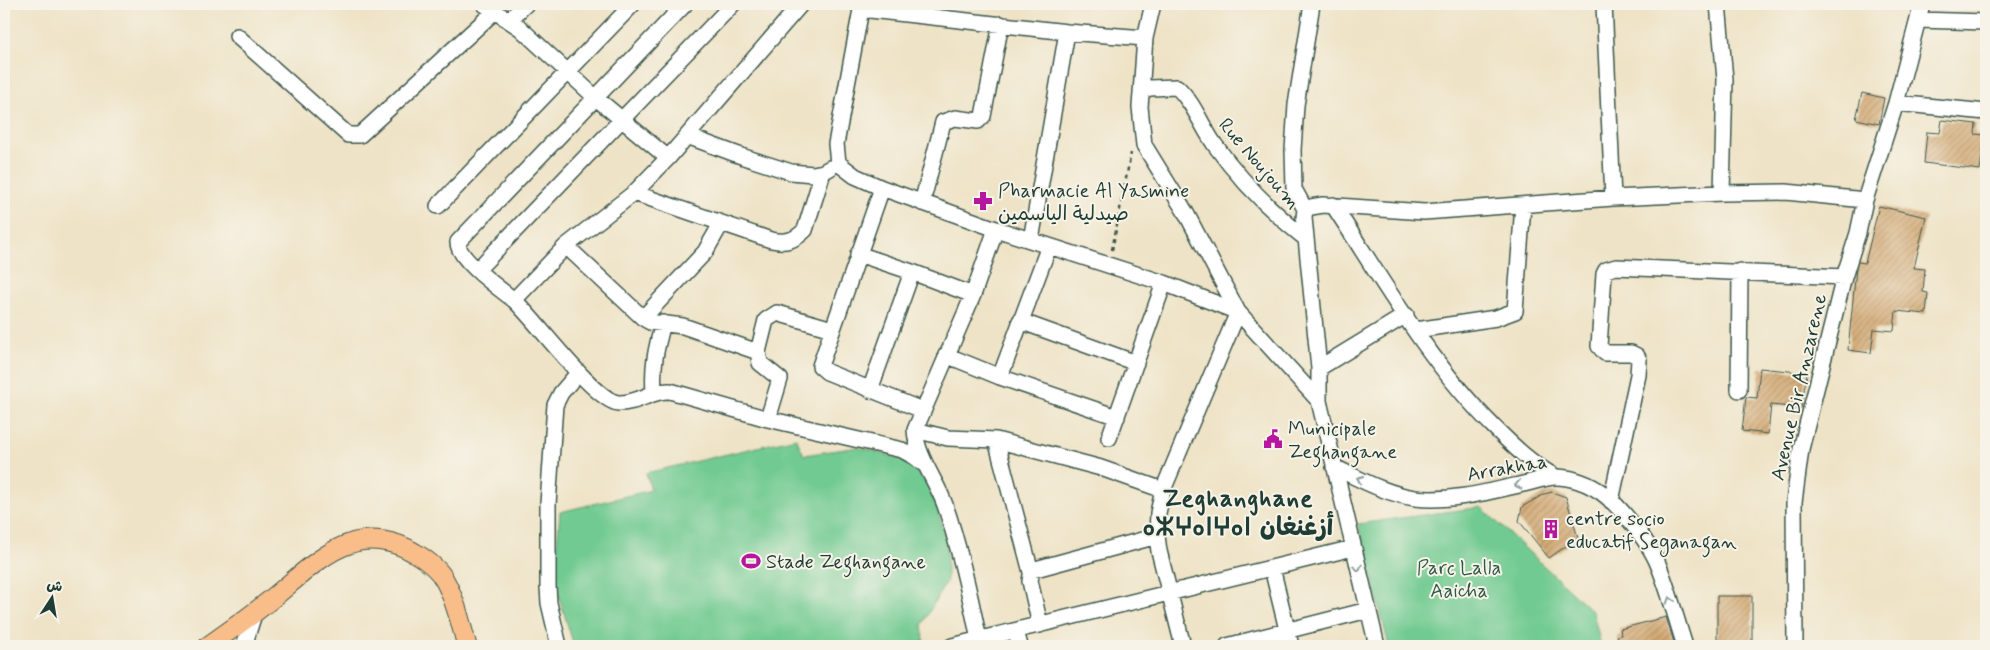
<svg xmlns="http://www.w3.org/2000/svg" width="1990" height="650" font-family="Mynerve,'Playpen Sans Arabic','Noto Sans Tifinagh',sans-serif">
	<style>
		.green { fill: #71ca91; stroke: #488462 }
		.building { fill: url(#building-hatch) }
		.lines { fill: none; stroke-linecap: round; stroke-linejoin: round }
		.minor-casing { stroke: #3e564a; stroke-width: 18 }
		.major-casing { stroke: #3e564a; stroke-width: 21 }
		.path { stroke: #3e564a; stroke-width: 2.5; stroke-dasharray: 4 4; stroke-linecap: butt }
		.minor { stroke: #fff; stroke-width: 15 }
		.major { stroke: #f8bd89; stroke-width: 19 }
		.oneway { stroke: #8f9e9a }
		.labels { text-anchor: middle; stroke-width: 4; stroke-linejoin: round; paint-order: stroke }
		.street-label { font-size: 20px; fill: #1f3d34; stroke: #f7f3e8 }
		.poi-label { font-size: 20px; fill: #1f3d34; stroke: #f7f3e8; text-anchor: start }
		.park-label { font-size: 20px; fill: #2f5947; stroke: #f7f3e8 }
		.district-label { font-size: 25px; font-weight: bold; letter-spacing: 1px; fill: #1f3d34; stroke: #f7f3e8 }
	</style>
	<defs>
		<pattern id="building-hatch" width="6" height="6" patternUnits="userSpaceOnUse" patternTransform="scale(1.25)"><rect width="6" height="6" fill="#d4aa75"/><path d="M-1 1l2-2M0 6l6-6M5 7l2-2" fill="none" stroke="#ab8c61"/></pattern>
	</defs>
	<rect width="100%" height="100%" fill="#f7f3e8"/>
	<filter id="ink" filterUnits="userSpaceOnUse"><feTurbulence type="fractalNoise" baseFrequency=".02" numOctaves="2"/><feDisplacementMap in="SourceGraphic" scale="10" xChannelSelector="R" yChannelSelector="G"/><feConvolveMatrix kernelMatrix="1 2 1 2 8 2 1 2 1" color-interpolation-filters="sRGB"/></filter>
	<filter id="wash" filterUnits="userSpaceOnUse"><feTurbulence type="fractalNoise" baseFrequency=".0096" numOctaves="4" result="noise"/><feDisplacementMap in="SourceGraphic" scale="20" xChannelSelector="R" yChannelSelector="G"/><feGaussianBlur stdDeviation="1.12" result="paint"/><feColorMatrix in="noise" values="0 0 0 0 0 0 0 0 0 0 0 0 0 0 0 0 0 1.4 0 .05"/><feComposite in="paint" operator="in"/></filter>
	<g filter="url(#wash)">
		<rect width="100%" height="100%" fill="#eee3c6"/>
		<path class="green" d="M796 438 804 455 858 447 902 459 929 483 947 541V580L922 625 924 642 904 646H574L554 581 560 512 651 490 646 473Z
			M1481 507 1593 612 1601 646H1389L1358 524Z"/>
		<g id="blocks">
			<path class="building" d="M1862 93 1884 98 1879 124 1856 119Z
				M1942 120 1976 124 1975 134 1985 135 1980 170 1924 163 1927 132 1940 133Z
				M1879 206 1926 217 1914 268 1925 269 1923 292 1928 293 1926 314 1896 311 1894 331 1874 329 1871 353 1848 350 1856 269 1858 262 1865 263Z
				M1760 368 1807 373 1801 408 1771 405 1768 434 1742 431 1746 397 1757 398Z
				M1552 492 1566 497 1578 538 1549 558 1519 521 1522 507 1544 494Z
				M1717 596H1752V643H1717Z
				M1666 617 1675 646H1620L1617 636 1621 635 1620 629Z"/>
		</g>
	</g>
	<g filter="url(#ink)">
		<use href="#blocks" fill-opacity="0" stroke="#3e564a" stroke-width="1"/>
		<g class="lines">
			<g class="minor-casing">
				<path id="minor" d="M484 4 520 28 596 98 668 158
					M801 4 668 158 634 193 566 246 514 300C535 319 594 400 618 403 637 404 652 390 670 391L768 419 780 379 760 363 758 352 766 320 777 313 832 329
					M862 4 836 144 838 163 855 176 882 188 996 229 1164 283 1238 312
					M1153 4 1145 38 1140 107 1144 145 1186 213 1238 312 1319 401
					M1312 4 1296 105 1293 150 1294 189 1305 209 1304 218 1319 368V401L1377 646
					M1604 4 1613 198
					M1718 4 1725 79 1722 193
					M861 9 1067 32 1145 38
					M509 20 526 4
					M1918 20 1986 22
					M237 36 348 135H360L496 10
					M1142 91 1150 88 1177 87C1194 103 1202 127 1215 145 1240 180 1272 212 1306 239
					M1896 103 1986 112
					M687 136 744 157 791 172 813 174 823 172 830 168
					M882 188 820 366 827 372 922 410
					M634 193 771 240C786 243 794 241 805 230L823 172
					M922 203 943 122 955 118 978 121 983 116 1001 24
					M1333 205C1383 281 1429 363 1494 427 1514 447 1532 464 1556 477
					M438 206 633 4
					M1305 209 1311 207 1323 205 1424 212 1613 198 1722 193 1786 192 1865 200
					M1031 240 1067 32
					M566 246 643 318 650 322 683 326 758 352
					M858 254 912 272 973 295
					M477 270 733 4
					M514 300C500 289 457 259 458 242L685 4
					M643 318 705 252 721 224
					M1020 321 1136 363
					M1416 330 1496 318 1515 311 1523 205
					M946 355 1000 377 1117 417
					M1319 368 1406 315
					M1000 377 1049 246
					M870 390 912 272
					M1739 390 1740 271
					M654 392C652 365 656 349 663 323
					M768 419 902 450 915 457 924 464
					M915 430 948 438 996 440 1101 468 1163 490
					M1109 438 1164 283
					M996 440 1031 572
					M1334 467C1360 479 1386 494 1415 498 1450 502 1488 492 1523 484 1533 482 1546 477 1556 477 1569 477 1585 482 1596 489 1616 500 1649 542 1658 564 1669 590 1676 619 1685 646
					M1611 501 1638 375 1639 360 1637 356 1631 353H1605L1599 346 1604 274 1606 270 1616 267 1844 277
					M1272 568 1291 646
					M1040 625 1030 581 1032 570 1157 536
					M1016 631 1020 646
					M979 640C970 595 960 549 945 505 936 479 917 458 915 430L973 295 996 229
					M244 646 254 614
					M559 646 549 603 548 587V504L555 405 561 393 578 373
					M952 646 1353 548
					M1183 646 1159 551 1157 536 1158 513 1163 490 1238 312
					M1227 646 1368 610
					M1795 646 1794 502 1801 449 1844 277 1858 233 1865 200 1896 103 1922 4"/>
			</g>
			<g class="major-casing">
				<path id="major" d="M208 646C228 632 249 617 269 601 292 583 321 553 349 544 371 536 396 541 415 553 427 560 439 569 445 581 456 601 461 625 467 646"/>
			</g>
			<path class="path" d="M1112 250 1131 153"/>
			<use href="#minor" class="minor"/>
			<use href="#major" class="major"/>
		</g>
		<defs><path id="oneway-chevron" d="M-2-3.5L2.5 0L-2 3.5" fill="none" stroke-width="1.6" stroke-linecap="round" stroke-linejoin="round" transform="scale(1.25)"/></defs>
		<g class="oneway">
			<use href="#oneway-chevron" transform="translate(1360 479) rotate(-156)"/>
			<use href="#oneway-chevron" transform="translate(1518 485) rotate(168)"/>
			<use href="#oneway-chevron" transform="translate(1358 568) rotate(77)"/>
			<use href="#oneway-chevron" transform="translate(1670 600) rotate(-108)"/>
		</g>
	</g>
	<defs>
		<g id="pharmacy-bare" transform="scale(1.5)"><path d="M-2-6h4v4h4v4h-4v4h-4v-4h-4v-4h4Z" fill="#b5179e" stroke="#f7f3e8" stroke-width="2.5" paint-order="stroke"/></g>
		<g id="civic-bare" transform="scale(1.5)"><path d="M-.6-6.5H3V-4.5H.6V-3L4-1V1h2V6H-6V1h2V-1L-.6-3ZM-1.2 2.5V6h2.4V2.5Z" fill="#b5179e" stroke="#f7f3e8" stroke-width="2.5" paint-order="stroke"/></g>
		<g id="building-bare" transform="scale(1.5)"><path d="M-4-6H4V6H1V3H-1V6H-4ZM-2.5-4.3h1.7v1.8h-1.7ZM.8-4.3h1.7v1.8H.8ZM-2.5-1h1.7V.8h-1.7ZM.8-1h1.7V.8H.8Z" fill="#b5179e" stroke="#f7f3e8" stroke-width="2.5" paint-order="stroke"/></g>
		<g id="stadium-bare" transform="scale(1.5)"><path d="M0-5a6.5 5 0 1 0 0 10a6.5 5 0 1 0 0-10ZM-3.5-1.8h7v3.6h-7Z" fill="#b5179e" stroke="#f7f3e8" stroke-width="2.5" paint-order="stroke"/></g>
	</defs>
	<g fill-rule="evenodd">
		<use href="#pharmacy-bare" x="983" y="201"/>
		<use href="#civic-bare" x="1273" y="439"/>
		<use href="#building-bare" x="1551" y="529"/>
		<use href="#stadium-bare" x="751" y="561"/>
	</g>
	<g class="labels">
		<g class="street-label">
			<text transform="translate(1260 163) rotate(49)" y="7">Rue Noujoum</text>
			<text transform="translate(1798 387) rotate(-77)" y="7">Avenue Bir Anzarene</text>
			<text transform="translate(1507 467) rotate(-10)" y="7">Arrakhaa</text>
		</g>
		<g class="poi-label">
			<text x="998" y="197">Pharmacie Al Yasmine<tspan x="998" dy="23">صيدلية الياسمين</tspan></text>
			<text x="1288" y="435">Municipale<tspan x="1288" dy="23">Zeghangane</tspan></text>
			<text x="1566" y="525">centre socio<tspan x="1566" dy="23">educatif Seganagan</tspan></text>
			<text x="766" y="568">Stade Zeghangane</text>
		</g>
		<g class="park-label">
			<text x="1459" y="574">Parc Lalla<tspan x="1459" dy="23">Aaicha</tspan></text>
		</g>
		<g class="district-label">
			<text x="1238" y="506">Zeghanghane<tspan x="1238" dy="29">ⴰⵣⵖⴰⵏⵖⴰⵏ أزغنغان</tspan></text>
		</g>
	</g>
	<rect width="1990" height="650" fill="none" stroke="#f7f3e8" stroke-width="20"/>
	<g transform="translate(52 598) rotate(12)" stroke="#f7f3e8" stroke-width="4" paint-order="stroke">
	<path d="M0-4L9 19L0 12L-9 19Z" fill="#1f3d34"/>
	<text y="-8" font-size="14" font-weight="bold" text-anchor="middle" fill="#1f3d34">ش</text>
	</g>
</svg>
